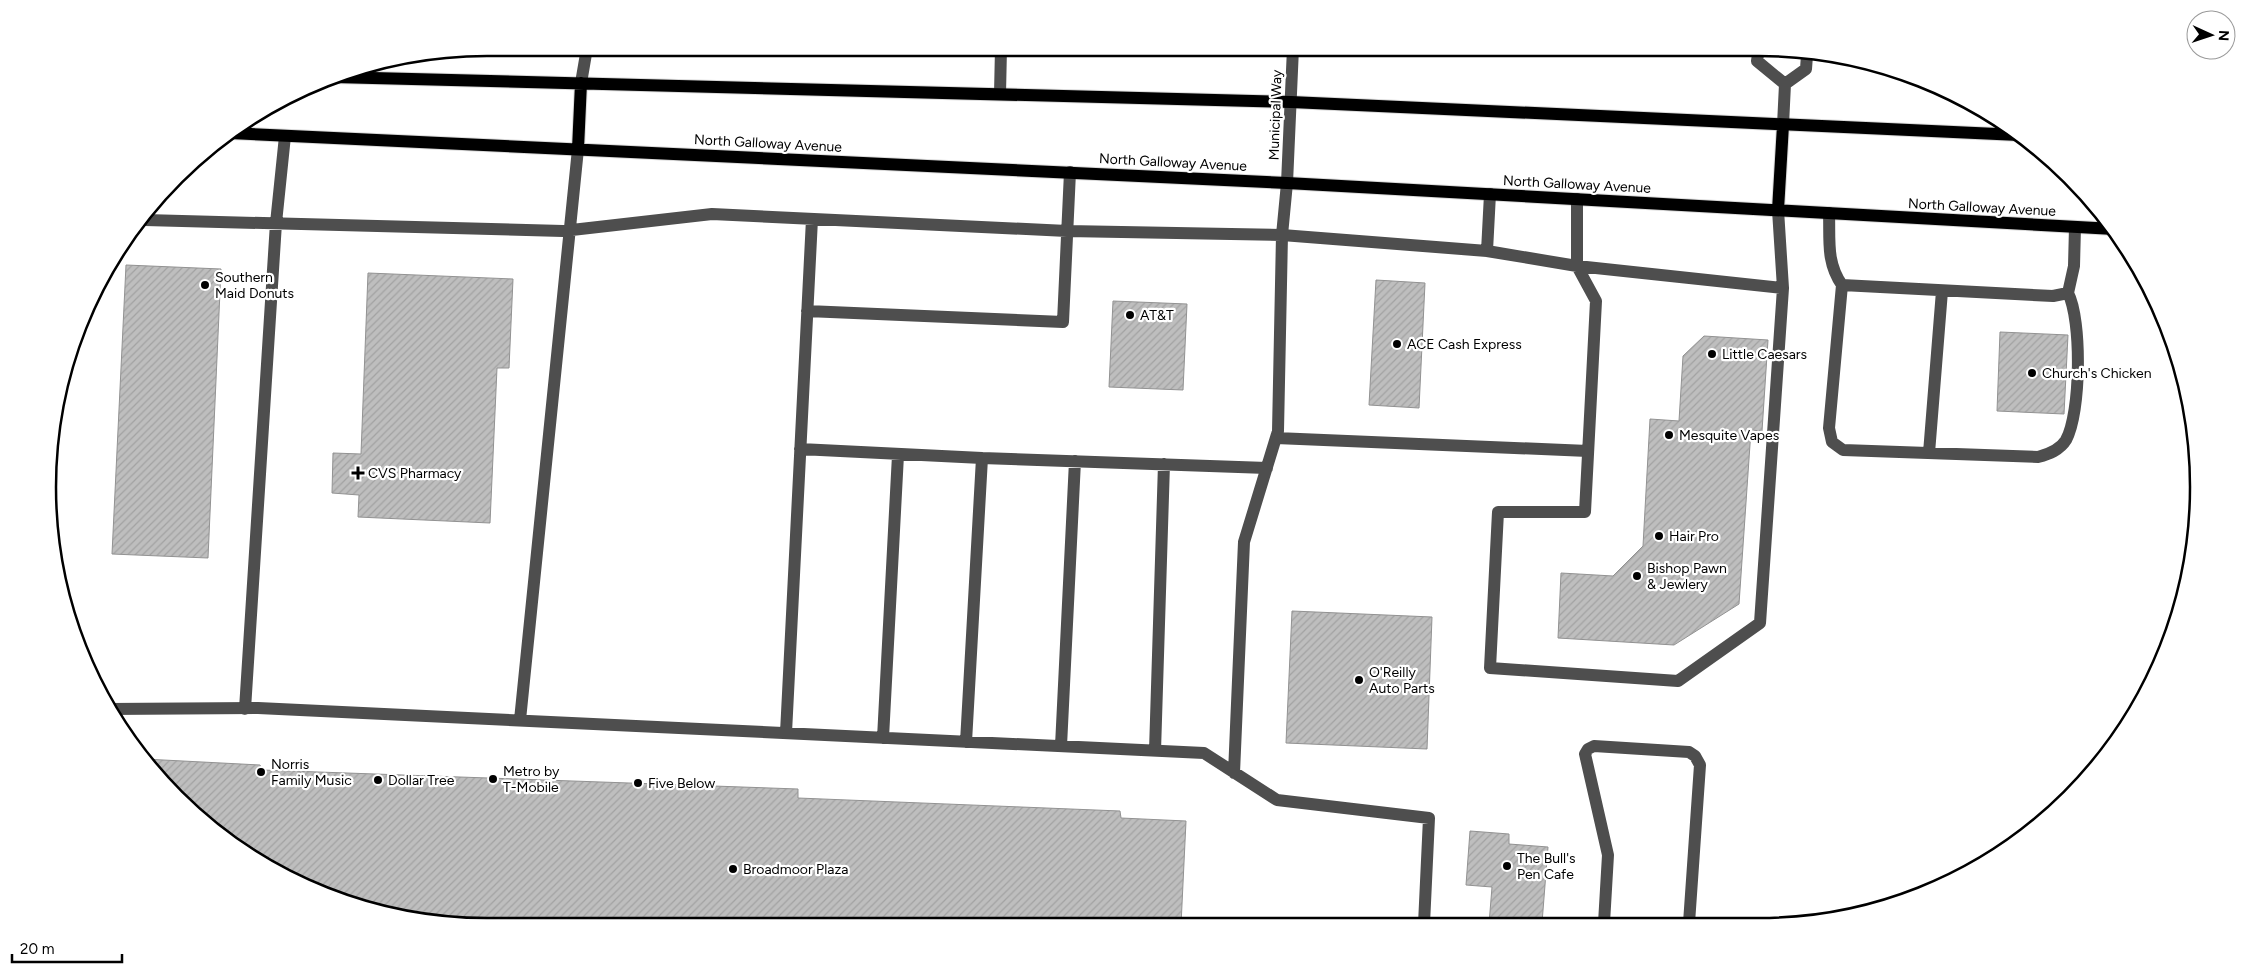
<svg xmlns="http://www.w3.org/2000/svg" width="2246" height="974" font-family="Figtree,sans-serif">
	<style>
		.building { fill: url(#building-hatch); stroke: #929292 }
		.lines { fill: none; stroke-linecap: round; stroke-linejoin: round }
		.major-casing { stroke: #dbdbdb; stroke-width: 14 }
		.minor { stroke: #4e4e4e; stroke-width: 12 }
		.major { stroke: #000; stroke-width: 12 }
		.poi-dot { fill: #000; stroke: #fff; stroke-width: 2 }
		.labels { text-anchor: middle; stroke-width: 4.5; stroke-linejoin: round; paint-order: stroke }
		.street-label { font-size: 14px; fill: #000; stroke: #fff }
		.poi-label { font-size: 14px; fill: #000; stroke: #fff; text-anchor: start }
		.rim { fill: none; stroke: #000; stroke-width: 2.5 }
	</style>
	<defs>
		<pattern id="building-hatch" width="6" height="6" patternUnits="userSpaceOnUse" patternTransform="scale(1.25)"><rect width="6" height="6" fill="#bebebe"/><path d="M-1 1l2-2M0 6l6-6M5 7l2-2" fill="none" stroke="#a2a2a2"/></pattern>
	</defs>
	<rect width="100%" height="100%" fill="#fff"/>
	<path class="building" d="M126 265 221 269 208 558 112 554Z
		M368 273 513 279 509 368H497L490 523 358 517 359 495 332 493 333 453 361 454Z
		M1376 280 1425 283 1419 408 1369 405Z
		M1113 301 1187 304 1183 390 1109 387Z
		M2000 332 2068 335 2064 414 1997 411Z
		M1704 336 1768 340 1762 431 1751 430 1739 604 1674 645 1558 638 1561 573 1613 576 1643 546 1650 419 1679 421 1683 356Z
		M1292 611 1432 617 1427 749 1286 743Z
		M144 759 260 765 262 770 798 789V798L1120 811 1121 818 1186 821 1181 925 487 926 345 903 219 836 156 777Z
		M1470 831 1509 834V844L1548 847 1542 923 1489 924 1492 887 1466 885Z"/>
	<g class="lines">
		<g class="major-casing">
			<path id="major" d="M333 77 1291 102 2019 135
				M230 133 1287 183 2114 229
				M578 149 581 83
				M1778 210 1783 125"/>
		</g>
		<path class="minor" d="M1759 48 1757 61 1785 84
			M581 83 587 48
			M1785 84 1806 69 1807 55
			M1000 94 1001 48
			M1783 125 1785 84
			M1577 199V266L1596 301 1585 512H1498L1490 668 1678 681 1760 623 1783 288
			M1829 213C1830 240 1826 262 1842 285L1829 428 1832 442 1843 450 2038 457C2049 454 2060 450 2066 440 2081 413 2082 320 2068 293L2074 266 2075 227
			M145 220 563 231 712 214 1067 231 1282 235 1487 251 1577 266 1783 288 1778 210
			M1487 251 1490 194
			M1842 285 2053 296 2068 293
			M807 311 1063 322 1070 172
			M1276 438 1588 451
			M800 449 982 458
			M1929 453 1942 291
			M108 709 258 708 1204 753 1277 800 1429 818 1424 924
			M245 709 276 223 285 136
			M520 720 578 149
			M786 733 812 219
			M883 738 898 455
			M966 742 982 458 1267 468
			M1061 746 1075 461
			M1155 751 1164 464
			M1234 773 1244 542 1278 431 1282 235 1287 183 1293 48
			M1604 923 1608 855 1585 754 1588 749 1594 746 1689 752 1695 756 1700 765 1689 923"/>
		<use href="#major" class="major"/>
	</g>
	<g class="poi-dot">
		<circle cx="205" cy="285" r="5"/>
		<circle cx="1130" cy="315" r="5"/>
		<circle cx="1397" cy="344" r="5"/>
		<circle cx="1712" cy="354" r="5"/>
		<circle cx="2032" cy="373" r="5"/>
		<circle cx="1669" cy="435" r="5"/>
		<path d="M355.5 465.5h5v5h5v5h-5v5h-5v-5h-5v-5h5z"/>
		<circle cx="1659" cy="536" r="5"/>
		<circle cx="1637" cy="576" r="5"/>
		<circle cx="1359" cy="680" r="5"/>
		<circle cx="261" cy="772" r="5"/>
		<circle cx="493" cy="779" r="5"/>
		<circle cx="378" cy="780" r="5"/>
		<circle cx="638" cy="783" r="5"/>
		<circle cx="1507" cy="866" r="5"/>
		<circle cx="733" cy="869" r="5"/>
	</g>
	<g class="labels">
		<g class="street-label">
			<text transform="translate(1275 115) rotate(-88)" y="5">Municipal Way</text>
			<text transform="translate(768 143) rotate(3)" y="5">North Galloway Avenue</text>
			<text transform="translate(1173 162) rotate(3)" y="5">North Galloway Avenue</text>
			<text transform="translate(1577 184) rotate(3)" y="5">North Galloway Avenue</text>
			<text transform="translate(1982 207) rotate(3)" y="5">North Galloway Avenue</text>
		</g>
		<g class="poi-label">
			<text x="215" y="282">Southern<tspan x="215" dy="16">Maid Donuts</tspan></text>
			<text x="1140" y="320">AT&amp;T</text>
			<text x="1407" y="349">ACE Cash Express</text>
			<text x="1722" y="359">Little Caesars</text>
			<text x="2042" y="378">Church's Chicken</text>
			<text x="1679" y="440">Mesquite Vapes</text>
			<text x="368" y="478">CVS Pharmacy</text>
			<text x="1669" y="541">Hair Pro</text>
			<text x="1647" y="573">Bishop Pawn<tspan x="1647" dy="16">&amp; Jewlery</tspan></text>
			<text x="1369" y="677">O'Reilly<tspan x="1369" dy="16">Auto Parts</tspan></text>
			<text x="271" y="769">Norris<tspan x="271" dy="16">Family Music</tspan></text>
			<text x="503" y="776">Metro by<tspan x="503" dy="16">T-Mobile</tspan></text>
			<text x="388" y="785">Dollar Tree</text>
			<text x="648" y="788">Five Below</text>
			<text x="1517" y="863">The Bull's<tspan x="1517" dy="16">Pen Cafe</tspan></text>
			<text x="743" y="874">Broadmoor Plaza</text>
		</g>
	</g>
	<path d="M0 0H2246V974H0ZM487 56H1759A431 431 0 0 1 2190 487V487A431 431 0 0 1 1759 918H487A431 431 0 0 1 56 487V487A431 431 0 0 1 487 56Z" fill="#fff" fill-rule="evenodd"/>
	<path class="rim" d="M487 56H1759A431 431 0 0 1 2190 487V487A431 431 0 0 1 1759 918H487A431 431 0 0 1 56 487V487A431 431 0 0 1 487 56Z"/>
	<g transform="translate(2211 35) rotate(93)"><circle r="24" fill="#ffffff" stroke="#999999"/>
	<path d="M0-4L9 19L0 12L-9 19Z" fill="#000000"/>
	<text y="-8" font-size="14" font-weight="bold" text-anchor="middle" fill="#000000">N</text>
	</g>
	<path d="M12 954v8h110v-8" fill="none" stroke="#000000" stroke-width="2.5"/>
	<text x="20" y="954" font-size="15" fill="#000000" stroke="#ffffff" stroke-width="4" paint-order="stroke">20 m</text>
</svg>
